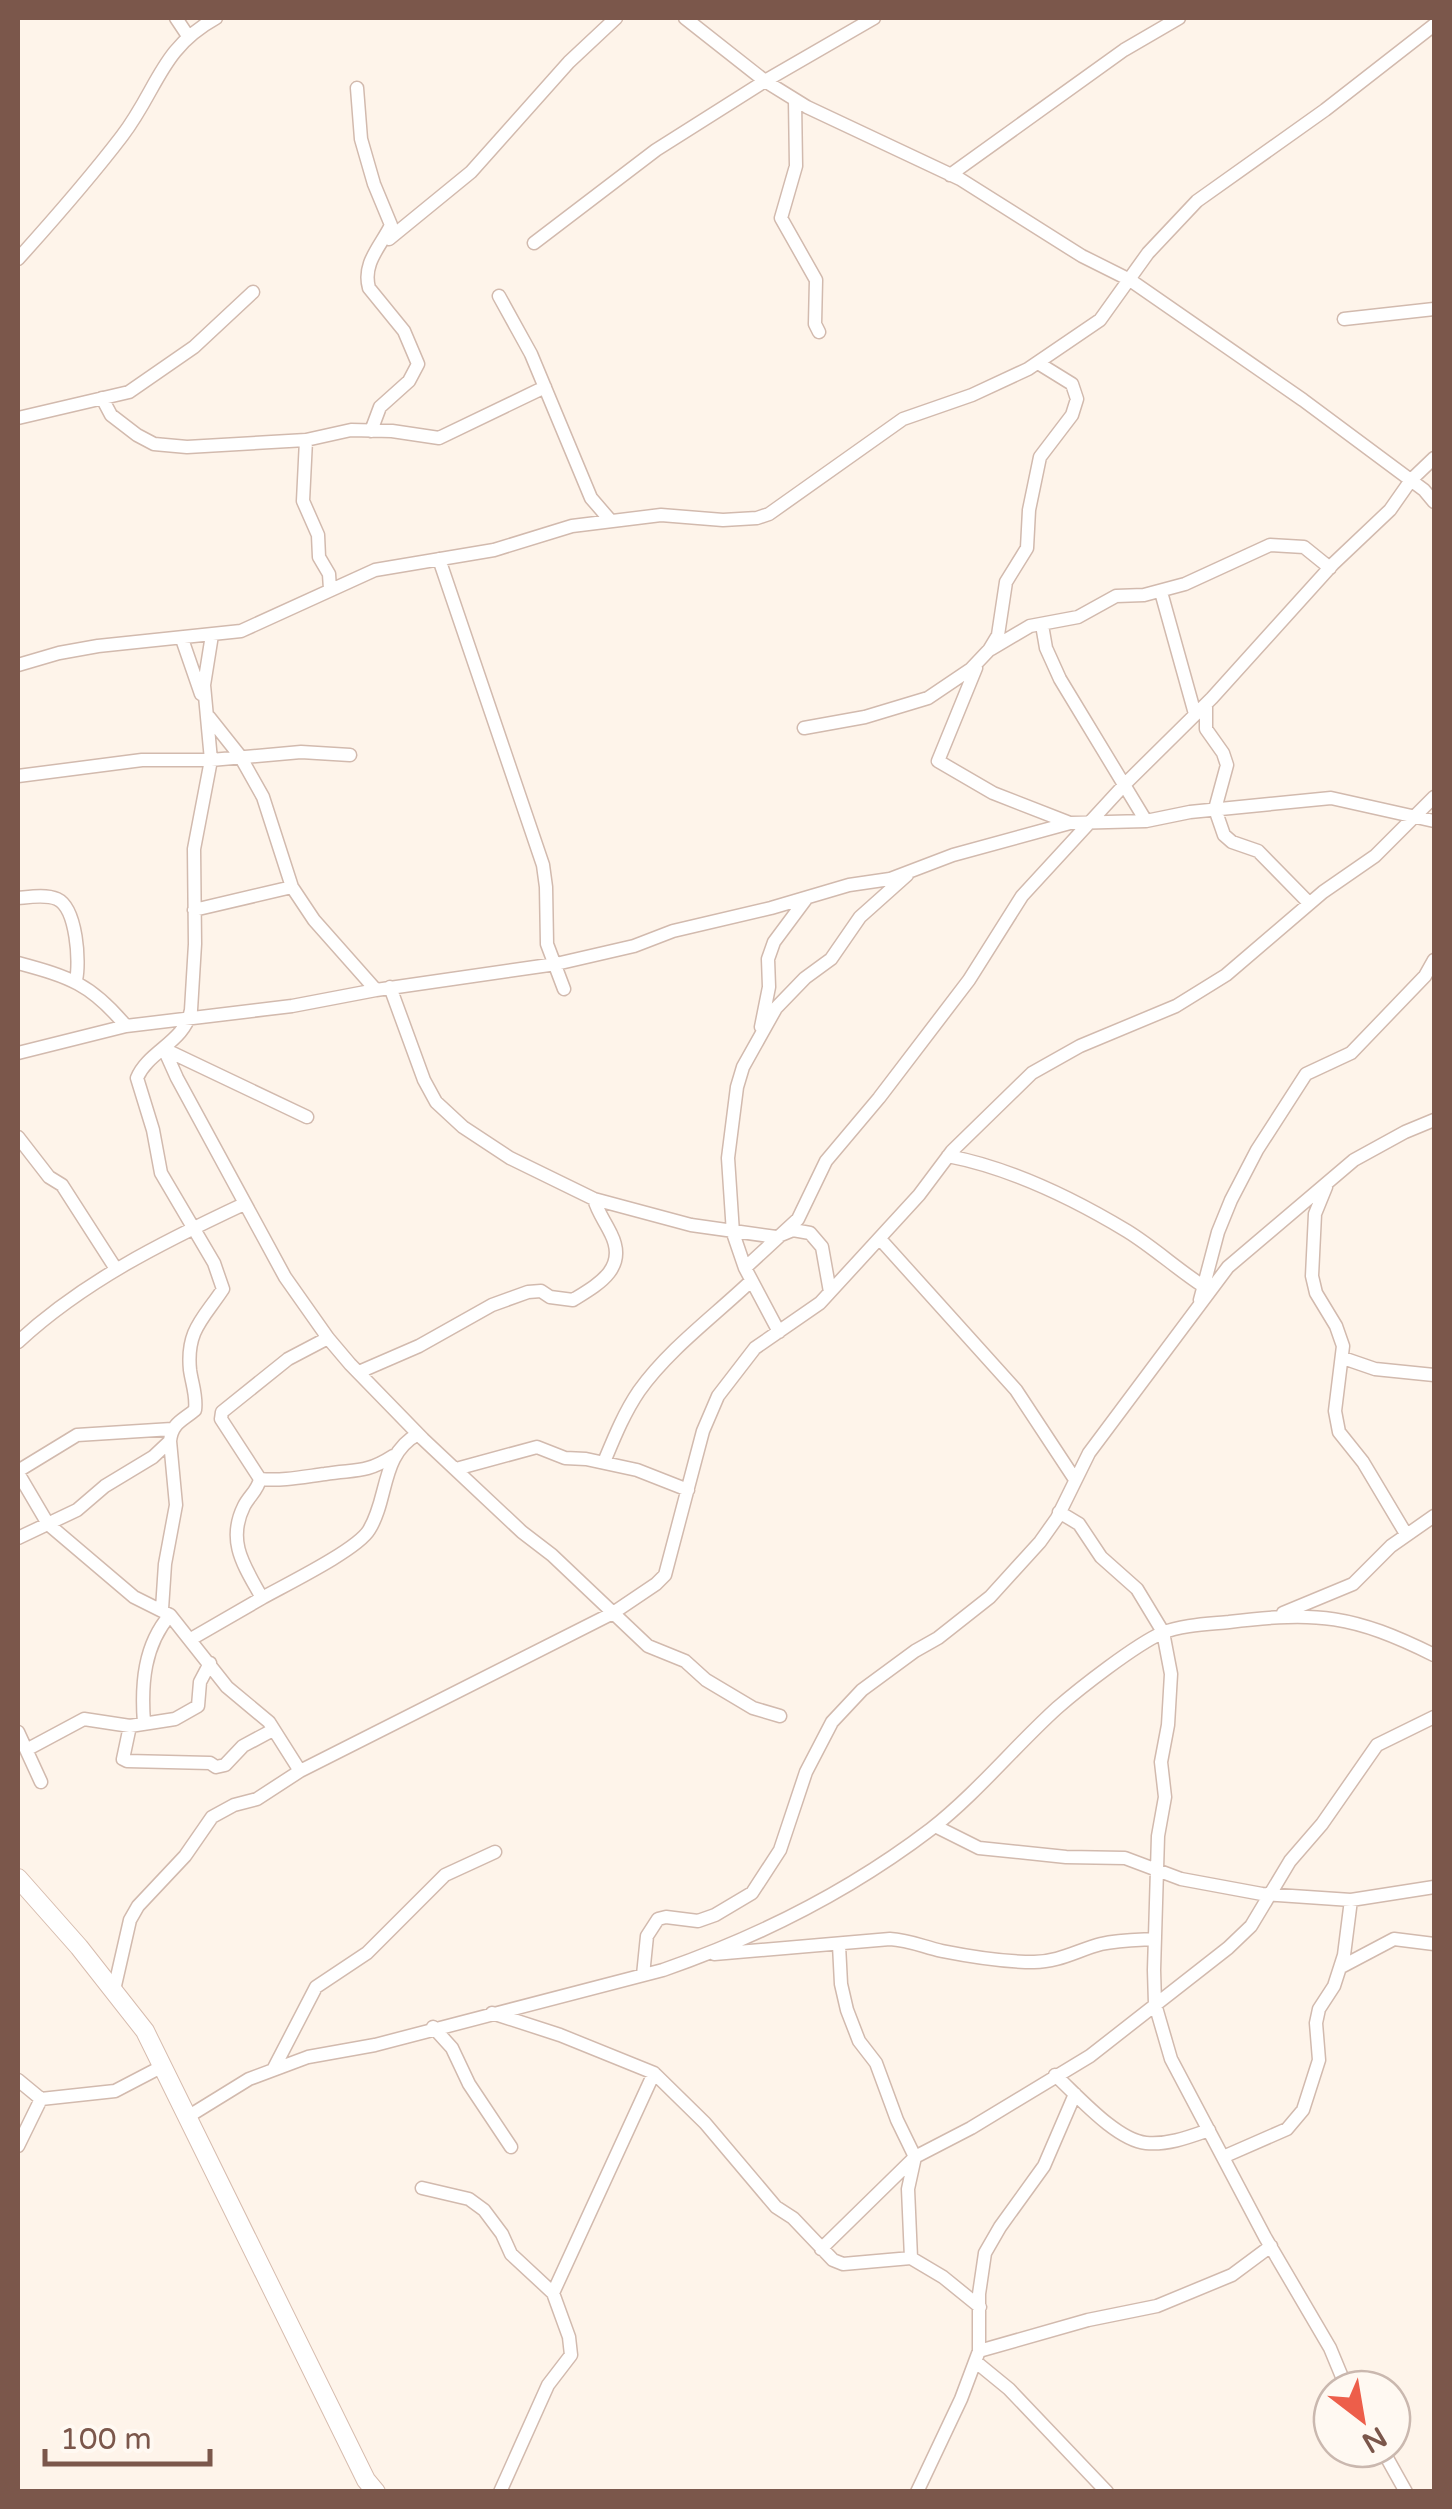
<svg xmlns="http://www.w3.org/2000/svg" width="1452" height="2509" font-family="'Varela Round',sans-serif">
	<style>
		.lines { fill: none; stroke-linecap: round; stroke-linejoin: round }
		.street-casing { stroke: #d2baae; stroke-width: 15 }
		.secondary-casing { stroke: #d7bcae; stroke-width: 20 }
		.street { stroke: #fff; stroke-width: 12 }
		.secondary { stroke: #fff; stroke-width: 18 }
	</style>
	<rect width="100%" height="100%" fill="#fef4ea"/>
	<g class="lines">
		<g class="street-casing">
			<path id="street" d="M176 18 188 36
				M685 18 765 81 807 107 960 179 1082 256 1130 280 1303 400 1424 490 1434 502
				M357 88 361 139 374 184 391 225C381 246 362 263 369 288L404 331 418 364 409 381 380 407 371 431
				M795 100 796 166 781 218 816 280 815 324 819 332
				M950 175 1124 50 1179 18
				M389 239 471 172 569 62 616 18
				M534 243 656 150 765 81 874 18
				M18 259C54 219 90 178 122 136 158 89 160 49 216 18
				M499 296 531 354 591 498 610 520
				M1344 319 1434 309
				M102 398 111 415 137 435 154 444 187 447 306 440 351 430 392 431 439 438 545 387
				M18 418 129 392 194 347 253 292
				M306 440 303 501 318 535 319 557 329 574 330 589
				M439 559 543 865 546 887 547 944 564 989
				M1161 592 1195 714
				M1042 625 1046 648 1060 679 1146 821
				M182 639 201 694
				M991 649 1030 626 1078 617 1116 596 1144 595 1185 584 1270 545 1304 547 1330 568
				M18 665 59 653 98 646 241 631 375 570 494 550 572 526 661 515 723 520 757 518 769 514 903 419 972 395 1028 369 1100 320 1148 253 1197 201 1325 110 1434 25
				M976 668 938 761 993 793 1070 823
				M1206 704V729L1223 753 1227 765 1215 809 1224 835 1232 842 1258 851 1309 903
				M209 717 240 756 263 797 292 887 314 920 376 990
				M804 728 865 717 928 698 971 669 989 650 998 635 1006 582 1027 548 1029 510 1040 457 1072 415 1077 399 1072 384 1038 363
				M18 776 142 760H211L301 752 350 755
				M18 898C29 897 46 894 57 899 77 908 80 963 76 980
				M194 910 292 887
				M18 963C70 977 91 984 126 1026
				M390 987 424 1080 436 1102 463 1127 510 1158 594 1199 691 1225 776 1237 793 1230 810 1233 822 1247 830 1292
				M761 1027 769 987 768 959 774 942 806 899
				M164 1049 177 1078 285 1277 328 1338 350 1364 423 1439 522 1532 552 1555 648 1646 685 1661 706 1680 753 1708 780 1716
				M164 1049 307 1117
				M18 1053 126 1026 292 1006 376 990 556 964 634 946 673 931 771 908 849 885 890 879 953 855 1070 823 1146 821 1190 812 1331 798 1434 821
				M18 1137 49 1177 62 1185 116 1269
				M948 1156C1010 1168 1074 1199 1127 1231 1153 1247 1177 1269 1203 1286
				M1326 1187 1315 1214 1312 1276 1316 1293 1336 1326 1343 1346 1335 1411 1339 1432 1363 1462 1406 1534
				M880 1239 1016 1390 1074 1478
				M745 1268 798 1219 826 1161 879 1098 969 980 1022 896 1125 784 1212 698 1333 564 1390 510 1411 480 1434 458
				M1200 1300 1218 1232 1231 1200 1257 1150 1306 1074 1351 1053 1425 976 1434 960
				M779 1332 745 1268 733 1233 728 1158 737 1087 743 1067 776 1008 805 978 831 959 860 917 907 875
				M18 1342C84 1281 163 1242 244 1204
				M1343 1358 1375 1369 1434 1375
				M359 1372 419 1346 492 1305 528 1292 541 1291 550 1297 573 1300C599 1284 628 1268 611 1234 605 1221 598 1213 594 1199
				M604 1462C614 1438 624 1413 639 1391 669 1349 713 1317 751 1281
				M456 1469 537 1447 565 1458 586 1459 637 1470 688 1490
				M18 1471 77 1435 172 1429
				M18 1473 48 1524 134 1597 170 1615 227 1687 269 1722 300 1771
				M260 1479 221 1419 222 1412 288 1359 328 1338
				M260 1479C283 1481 302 1477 325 1474 355 1469 365 1474 393 1456
				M1059 1512 1079 1524 1101 1557 1137 1589 1163 1632 1171 1674 1168 1725 1161 1762 1165 1797 1158 1836 1154 1970 1155 2004 1171 2059 1265 2237 1330 2348 1347 2389
				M18 1538 77 1510 105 1486 153 1457 170 1441C172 1423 182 1421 195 1410 197 1396 192 1384 190 1370 186 1330 204 1318 223 1289L214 1263 161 1173 153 1130 137 1078C148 1051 185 1042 191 1010L195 944 194 849 211 760 204 685 212 635
				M262 1598C285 1585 357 1550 369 1530 389 1498 380 1455 418 1434
				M162 1609 165 1564 176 1505 170 1441
				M1283 1613 1353 1584 1391 1546 1434 1516
				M191 1639 262 1598C245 1567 226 1542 244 1506 249 1496 258 1490 260 1479
				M144 1723C141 1684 144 1645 170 1615
				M130 1726 123 1759 127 1761 210 1763 216 1767 225 1765 243 1746 273 1730
				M18 1732 41 1782
				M28 1749 84 1719 130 1726 175 1719 198 1706 200 1682 210 1663
				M935 1826 979 1848 1066 1857 1125 1858 1181 1879 1262 1894 1351 1900 1434 1887
				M839 1945 841 1984 847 2010 859 2041 876 2063 897 2120 915 2157 908 2189 911 2258
				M714 1954 890 1939C909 1940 924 1947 942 1951 972 1957 1004 1962 1034 1962 1059 1962 1078 1950 1101 1944 1119 1940 1137 1940 1155 1939
				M1341 1967 1394 1939 1434 1944
				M643 1975 647 1936 658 1919 666 1917 698 1921 715 1915 752 1893 780 1850 806 1772 832 1722 862 1690 915 1651 938 1638 990 1597 1040 1542 1057 1518 1089 1453 1228 1267 1354 1160 1405 1132 1434 1120
				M114 1990 130 1920 138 1906 185 1856 212 1817 234 1805 257 1799 300 1771 613 1613 656 1584 665 1575 703 1431 718 1396 755 1348 820 1303 919 1195 952 1151 1032 1073 1080 1046 1176 1006 1226 975 1323 892 1375 856 1434 797
				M492 2013 560 2035 654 2073 705 2123 776 2207 793 2218 833 2260 843 2264 911 2258 943 2277 980 2307
				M433 2027 452 2048 469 2084 511 2147
				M274 2068 316 1987 367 1953 445 1875 495 1852
				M1055 2075C1077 2095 1116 2140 1146 2143 1168 2145 1189 2137 1209 2130
				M18 2080 41 2099 115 2091 163 2066
				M189 2116 249 2079 308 2057 375 2045 663 1970C758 1937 851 1890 931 1829 977 1793 1014 1747 1057 1708 1080 1688 1135 1645 1162 1633 1181 1625 1209 1624 1229 1622 1318 1611 1353 1615 1434 1655
				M18 2146 41 2099
				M1223 2157 1287 2129 1303 2110 1319 2060 1316 2023 1319 2009 1334 1986 1344 1955 1351 1900
				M422 2188 469 2199 484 2210 502 2234 511 2254 553 2293
				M821 2249 915 2157 971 2128 1090 2056 1228 1948 1251 1926 1290 1861 1322 1824 1377 1745 1434 1717
				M979 2351 1088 2320 1157 2306 1232 2275 1271 2246
				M976 2362 1009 2389 1107 2492
				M1382 2449 1406 2492
				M500 2492 548 2385 571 2355 569 2337 553 2293 654 2073
				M917 2492 961 2399 979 2351V2294L985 2253 1000 2227 1044 2166 1075 2094"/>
		</g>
		<g class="secondary-casing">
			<path id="secondary" d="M18 1878 79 1947 145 2031 366 2480 376 2492"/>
		</g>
		<use href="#street" class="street"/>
		<use href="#secondary" class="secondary"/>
	</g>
	<rect width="1452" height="2509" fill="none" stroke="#7b574b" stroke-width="40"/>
	<g transform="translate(1362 2419) rotate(149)"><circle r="48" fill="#fff9f2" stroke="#cab8af" stroke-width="2.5"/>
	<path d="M0-8L18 38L0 25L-18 38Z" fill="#ed5e4a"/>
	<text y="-15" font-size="28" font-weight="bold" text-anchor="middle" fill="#7b574b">N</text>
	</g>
	<path d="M45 2449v15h165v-15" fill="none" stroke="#7b574b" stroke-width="5"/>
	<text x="60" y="2449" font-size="30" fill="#7b574b" stroke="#fff9f2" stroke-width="8" paint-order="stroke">100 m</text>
</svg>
